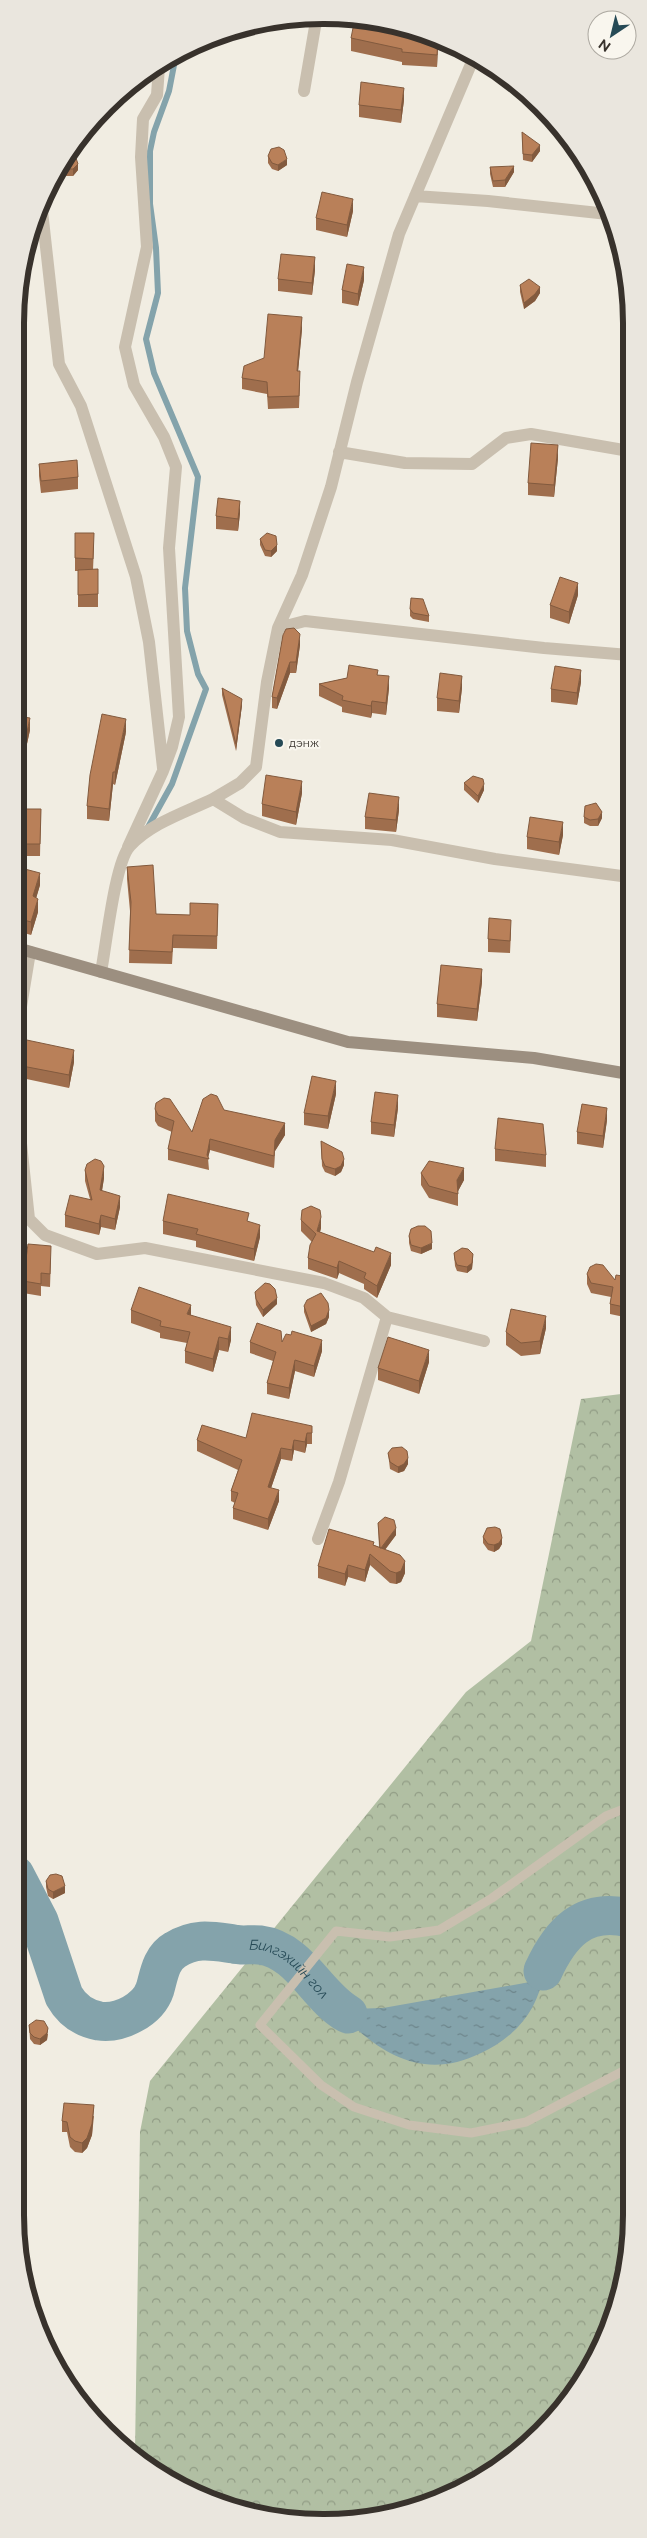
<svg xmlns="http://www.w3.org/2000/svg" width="647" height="2538" font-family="Raleway,sans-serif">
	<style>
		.park { fill: url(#park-crowns) }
		.water { fill: url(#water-ripples) }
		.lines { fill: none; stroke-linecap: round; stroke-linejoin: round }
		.stream { stroke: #84a3ab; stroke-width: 6 }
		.river { stroke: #84a3ab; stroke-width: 39 }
		.lane { stroke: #c9bfaf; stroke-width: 9 }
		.street { stroke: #c9bfaf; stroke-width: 12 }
		.secondary { stroke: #9c8f80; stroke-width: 12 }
		.wall { fill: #9f6e4d }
		.shaded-wall { fill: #825a3e }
		.building { fill: #b98059; stroke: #825a3e }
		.poi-dot { fill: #264a56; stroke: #f9f6ee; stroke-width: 2 }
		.labels { text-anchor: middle; stroke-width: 4; stroke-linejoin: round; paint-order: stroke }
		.poi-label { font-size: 12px; fill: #38322c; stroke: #f9f6ee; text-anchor: start }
		.water-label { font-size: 14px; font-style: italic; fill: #264a56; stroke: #f9f6ee }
		.rim { fill: none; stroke: #38322c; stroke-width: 6 }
	</style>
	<defs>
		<pattern id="park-crowns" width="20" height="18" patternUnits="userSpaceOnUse" patternTransform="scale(1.25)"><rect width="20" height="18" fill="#b1bfa3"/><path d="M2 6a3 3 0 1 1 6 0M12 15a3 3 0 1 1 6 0" fill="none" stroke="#919c85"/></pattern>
		<pattern id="water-ripples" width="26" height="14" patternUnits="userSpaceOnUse" patternTransform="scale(1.25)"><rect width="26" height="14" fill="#84a3ab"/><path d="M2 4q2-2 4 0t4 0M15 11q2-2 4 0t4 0" fill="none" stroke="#6d858b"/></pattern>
	</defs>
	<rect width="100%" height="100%" fill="#f1ede2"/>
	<path class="park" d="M629 1393V2255L591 2368 512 2459 422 2507 303 2522 187 2491 135 2451 140 2132 150 2081 466 1692 531 1641 581 1399Z"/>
	<path class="water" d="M571 1924 574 1929C547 1946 546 1983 532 2008 521 2028 501 2044 481 2053 406 2090 357 2032 309 1981L313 1975 348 2009 383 2008 530 1982 537 1978 554 1940Z"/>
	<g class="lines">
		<path class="stream" d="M147 829 172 784 206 689 198 674 187 631 185 588 198 477 154 373 146 339 158 293 156 248 150 204V151L154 132 169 91 175 60"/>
		<g class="river">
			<path id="s1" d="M15 1875 39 1921 64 1996C72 2010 83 2018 99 2021 120 2024 148 2010 155 1989 159 1975 161 1958 175 1950 196 1937 212 1941 234 1944 242 1946 251 1944 260 1945 300 1950 317 1997 348 2014"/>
			<path d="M543 1971C560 1934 583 1907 629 1918"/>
		</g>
		<path class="lane" d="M629 2068 526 2122 471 2133 409 2125 354 2107 321 2085 260 2025 336 1931 390 1937 439 1930 492 1898 606 1816 629 1807"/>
		<path class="street" d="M304 91 316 21
			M415 196 488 201 608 214
			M42 211 59 364 81 406 136 577 149 642 163 768
			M339 452 405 463 472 464 506 438 531 434 629 451
			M278 628 305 621 544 648 629 655
			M213 799 240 783 256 767 267 682 278 628 302 575 331 487 357 382 399 234 474 57
			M128 847 163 771 172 747 179 717 169 548 176 467 164 437 134 385 125 347 147 247 141 157 143 119 157 95 159 67
			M101 972C106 947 115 861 130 846 151 823 186 812 213 799L244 818 280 832 392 840 495 859 629 877
			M17 1031 30 952
			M17 1106 29 1219 45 1235 97 1254 145 1248 324 1283 364 1298 387 1317 484 1341
			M318 1539 339 1482 387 1317"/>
		<path class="secondary" d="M17 948 348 1042 534 1058 629 1074"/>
	</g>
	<path class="wall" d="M378 30 438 40 437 67 402 65V62L351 51V38Z
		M404 100 401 123 359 117V105Z
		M522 132 540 151 532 162 523 160Z
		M71 152 78 170 73 176H66L61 172 60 165Z
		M268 156 287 165 278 171 272 169 268 163Z
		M490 167 514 172 505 187H493L490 174Z
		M353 211 347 237 316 230V218Z
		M315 270 312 295 278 291V279Z
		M364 280 358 306 342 303V290Z
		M520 285 540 293 535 301 524 309 520 292Z
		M302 329 298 371 300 383 299 408 268 409 267 394 242 389V378L264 358Z
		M558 458 554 497 528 495V483Z
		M39 464 78 477V489L41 493 39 476Z
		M240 513 238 531 216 529V516Z
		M75 533 94 546 93 570 98 569V607H78V571H75Z
		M260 539 277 551 271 557 265 556 260 545Z
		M578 595 569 624 550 618V605Z
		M410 609 429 616V622L413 619 410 616Z
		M283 635 300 645 296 673H290L277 709 272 708V697Z
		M378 675 389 688 386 715 372 713 371 718 342 712V707L319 696V684L347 678Z
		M581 682 577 705 551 702V689Z
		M222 688 242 705 236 751 222 695Z
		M462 688 459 713 437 711V698Z
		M17 716 30 730 25 753 17 752Z
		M126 732 115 785 113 784 109 821 87 819V806Z
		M464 783 484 790 478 803 464 790Z
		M302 793 296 825 262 816V804Z
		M17 809H41L40 856H17Z
		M399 810 396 832 365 829V817Z
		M584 817 602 818 598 826H590L584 823Z
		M563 835 559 855 527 849V837Z
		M17 867 40 885 36 898 38 912 31 935 17 931Z
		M127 867 156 914 190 915 218 904 217 949 173 948 172 964 129 963 130 911 127 879Z
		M511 932 510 953 488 952V939Z
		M482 982 477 1021 437 1017V1004Z
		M74 1062 69 1088 17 1077V1065Z
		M336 1094 328 1129 304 1125V1113Z
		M398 1108 394 1137 371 1134V1122Z
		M155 1109 192 1132 224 1110 285 1135 275 1151 274 1168 210 1150 208 1158 209 1170 168 1160V1149L172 1132 158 1126 155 1121Z
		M607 1120 603 1148 577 1144V1132Z
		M321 1141 344 1165 341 1172 335 1176 325 1172 322 1166Z
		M495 1149 546 1155V1167L495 1161Z
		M85 1170 104 1178 102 1191 120 1207 115 1230 101 1227 99 1235 65 1227V1215L90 1199 85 1181Z
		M421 1173 464 1180 458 1191V1206L429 1198 421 1185Z
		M301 1220 321 1228 320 1232 391 1265 377 1298 364 1289V1284L339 1273 337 1279 308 1269V1258L312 1242 301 1231Z
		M163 1221 249 1222 260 1237 254 1261 196 1247V1241L163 1234Z
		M409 1236 432 1249 421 1254 411 1251 409 1243Z
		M454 1253 473 1260 472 1269 467 1273 457 1271 455 1266Z
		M51 1258 50 1287 41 1286V1296L23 1293V1281Z
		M587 1274 615 1280 629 1277V1318L610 1314V1304L611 1297 591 1293 587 1284Z
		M255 1292 277 1304 263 1317 256 1305Z
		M304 1306 329 1317 326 1324 311 1332 304 1312Z
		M131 1310 191 1315 231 1340 228 1352 219 1350 213 1372 185 1363V1351L187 1343 160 1338V1333L131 1323Z
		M546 1328 540 1354 521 1356 506 1345V1332Z
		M250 1342H282L322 1351 314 1377 295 1371 289 1399 267 1394V1383L273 1361 250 1353Z
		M429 1362 419 1394 378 1380V1368Z
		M312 1426V1444H307L305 1453 294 1450 292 1461 281 1459 271 1488 279 1501 268 1530 233 1519V1508L235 1503 231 1501V1491L238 1470 197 1451V1440L246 1438Z
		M388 1453 408 1464 404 1471 398 1473 390 1469Z
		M378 1523 396 1535 385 1550 405 1573 401 1582 396 1584 390 1583 370 1565 365 1582 348 1577 345 1586 318 1578V1566L374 1545 379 1547Z
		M483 1537 502 1544 499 1549 494 1552 488 1550 483 1543Z
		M46 1881 65 1893 53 1899 48 1896 46 1887Z
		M29 2025 48 2034 47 2040 40 2045 34 2044 30 2039Z
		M94 2116 92 2135 87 2148 82 2153 75 2152 70 2147 67 2132H62V2121Z"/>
	<path class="shaded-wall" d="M438 40V46L437 67V55Z
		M404 88V100L401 123V110Z
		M540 145V151L532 162V155Z
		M287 159V165L278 171V165Z
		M78 164V170L73 176V169Z
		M514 166V172L505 187V180Z
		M353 199V211L347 237V225Z
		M315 257V270L312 295V283Z
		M364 267V280L358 306V294Z
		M540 287V293L535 301 524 309V303Z
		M302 317V329L297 383V371Z
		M558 445V458L554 497V485Z
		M240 501V513L238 531V519Z
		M277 545V551L271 557V551Z
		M578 583V595L569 624V612Z
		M300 634V645L296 673V662Z
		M290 662V673L277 709V698Z
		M581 670V682L577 705V693Z
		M389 676V688L386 715V703Z
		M462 676V688L459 713V701Z
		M242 699V705L236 751V744Z
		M372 701V713L371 718V706Z
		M30 718V730L25 753V741Z
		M126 719V732L115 785V772Z
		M113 772V784L109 821V809Z
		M302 781V793L296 825V812Z
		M484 784V790L478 803V796Z
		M399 797V810L396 832V820Z
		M602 812V818L598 826V819Z
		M563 822V835L559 855V842Z
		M40 873V885L33 909V896Z
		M38 899V912L31 935V922Z
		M482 969V982L477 1021V1009Z
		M74 1050V1062L69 1088V1075Z
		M336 1081V1094L328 1129V1116Z
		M398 1095V1108L394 1137V1125Z
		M607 1108V1120L603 1148V1136Z
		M285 1123V1135L275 1151 274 1168 275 1140Z
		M210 1139V1150L208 1158 207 1155Z
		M344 1159V1165L341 1172 335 1176V1169Z
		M104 1166V1178L100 1202V1190Z
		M464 1168V1180L457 1193V1180Z
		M120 1196V1207L115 1230V1219Z
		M101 1215V1227L99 1235V1224Z
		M321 1217V1228L317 1243V1231Z
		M260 1225V1237L254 1261V1249Z
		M432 1243V1249L421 1254V1248Z
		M391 1253V1265L377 1298V1286Z
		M473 1254 472 1269 467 1273V1267Z
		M339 1261V1273L337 1279V1268Z
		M277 1298V1304L263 1317V1310Z
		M191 1305V1317L187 1314Z
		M329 1310V1317L326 1324 311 1332V1326Z
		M546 1316V1328L540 1354V1341Z
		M231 1327V1340L228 1352V1339Z
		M219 1337V1350L213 1372V1359Z
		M322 1340V1351L314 1377V1366Z
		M429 1350V1362L419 1394V1381Z
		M295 1360V1371L289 1399V1388Z
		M307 1433V1444L305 1453V1442Z
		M294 1440V1450L292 1461V1450Z
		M281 1448V1459L268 1497V1487Z
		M408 1458V1464L404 1471 398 1473V1467Z
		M279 1490V1501L268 1530V1519Z
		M396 1528V1535L380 1556V1550Z
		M502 1538V1544L499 1549 494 1552V1545Z
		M370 1554V1565L365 1582V1570Z
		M405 1561V1573L401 1582 396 1584V1573Z
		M348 1565V1577L345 1586V1574Z
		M65 1886V1893L53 1899V1892Z
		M48 2028 47 2040 40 2045V2039Z
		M94 2105 92 2135 87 2148 82 2153V2143Z"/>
	<path class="building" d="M355 18H362L378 22 376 30 411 32 438 40 437 55 402 52V49L351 38Z
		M361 82 404 88 401 110 359 105Z
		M522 132 540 145 532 155 523 154Z
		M279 147 284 150 287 159 278 165 272 163 268 156 271 149Z
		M71 152H74L78 164 73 169H66L61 165V164Z
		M514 166 505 180 493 181 490 167Z
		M322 192 353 199 347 225 316 218Z
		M281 254 315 257 312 283 278 279Z
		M347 264 364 267 358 294 342 290Z
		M529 279 540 287 535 294 524 303 520 285Z
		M268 314 302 317 297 371H300L299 396 268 397 267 382 242 378 244 366 264 358Z
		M531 443 558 445 554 485 528 483Z
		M77 460 78 477 41 481 39 464Z
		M218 498 240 501 238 519 216 516Z
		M75 533H94L93 559 75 558Z
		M267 533 276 536 277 545 271 551 265 550 260 539Z
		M98 569V594L78 595V570Z
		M560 577 578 583 569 612 550 605Z
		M411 598 423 599 429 616 413 613 410 609Z
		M294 628 300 634 296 662H290L277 698 272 697 283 635 286 629Z
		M349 665 378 670 377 675 389 676 386 703 372 701 371 706 342 700 343 696 319 684 347 678Z
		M555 666 581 670 577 693 551 689Z
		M440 673 462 676 459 701 437 698Z
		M222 688 242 699 236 744Z
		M102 714 126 719 115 772H113L109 809 87 806 90 775Z
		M17 716 30 718 25 741 17 739Z
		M266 775 302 781 296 812 262 804Z
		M473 776 483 779 484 784 478 796 464 783Z
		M369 793 399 797 396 820 365 817Z
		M596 803 602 812 598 819 590 820 584 817 585 806Z
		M17 809H41L40 844H17Z
		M530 817 563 822 559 842 527 837Z
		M153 865 156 914 190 915V903L218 904 217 936 173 935 172 952 129 950 131 902 127 867Z
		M17 867 40 873 33 896 38 899 31 922 17 918Z
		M489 918 511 920 510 941 488 939Z
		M441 965 482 969 477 1009 437 1004Z
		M22 1039 74 1050 69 1075 17 1065Z
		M312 1076 336 1081 328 1116 304 1113Z
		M375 1092 398 1095 394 1125 371 1122Z
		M211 1094 217 1096 224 1110 285 1123 275 1140 274 1156 210 1139 207 1155 209 1159 168 1149 174 1121 158 1115 155 1109 156 1103 164 1098 170 1099 192 1132 203 1099Z
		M582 1104 607 1108 603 1136 577 1132Z
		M498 1118 543 1124 546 1155 495 1149Z
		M321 1141 342 1152 344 1159 341 1166 335 1169 325 1166 322 1159Z
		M95 1159 101 1161 104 1166 100 1190 120 1196 115 1219 101 1215 99 1224 65 1215 70 1195 92 1200 85 1170 87 1164Z
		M429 1161 464 1168 457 1180 458 1194 429 1186 421 1173Z
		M168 1194 249 1213 247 1221 260 1225 254 1249 196 1234 198 1229 163 1221Z
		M311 1206 320 1210 321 1217 317 1231 374 1252 376 1247 391 1253 377 1286 364 1278 366 1273 339 1261 337 1268 308 1258 310 1245 316 1234 301 1220 302 1210Z
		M418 1226H425L431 1231 432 1243 421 1248 411 1245 409 1236 411 1229Z
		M28 1244 51 1246 50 1274 41 1273V1284L23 1281Z
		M462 1248 468 1249 473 1254 472 1263 467 1267 457 1265 455 1260 454 1253Z
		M596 1264 603 1265 615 1280 616 1275 629 1277V1308L610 1304 613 1287 591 1283 587 1274 590 1267Z
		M265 1283 270 1284 275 1289 277 1298 263 1310 256 1299 255 1292Z
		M139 1287 191 1305 187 1314 231 1327 228 1339 219 1337 213 1359 185 1351 190 1332 160 1326 161 1321 131 1310Z
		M321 1293 328 1303 329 1310 326 1318 311 1326 304 1306 307 1300Z
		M511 1309 546 1316 540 1341 521 1343 506 1332Z
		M257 1323 281 1331 282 1342 286 1334 291 1335 292 1331 322 1340 314 1366 295 1360 289 1388 267 1383 276 1352 250 1342Z
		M388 1337 429 1350 419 1381 378 1368Z
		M252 1413 312 1426V1433H307L305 1442 294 1440 292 1450 281 1448 268 1487 279 1490 268 1519 233 1508 238 1493 231 1491 242 1460 197 1440 202 1425 246 1438Z
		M402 1447 407 1451 408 1458 404 1464 398 1467 390 1462 388 1453 392 1448Z
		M385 1517 394 1520 396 1528 381 1548H380L378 1523Z
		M495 1527 500 1529 502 1538 499 1543 494 1545 488 1544 483 1537 487 1528Z
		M329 1529 374 1542 373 1545 400 1555 405 1561 401 1571 396 1573 390 1571 370 1554 365 1570 348 1565 345 1574 318 1566Z
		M56 1874 62 1876 65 1886 53 1892 48 1889 46 1881 50 1875Z
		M36 2020 44 2021 48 2028 47 2033 40 2039 34 2037 30 2033 29 2025Z
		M64 2103 94 2105 92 2124 87 2138 82 2143 75 2141 70 2137 67 2122 62 2121Z"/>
	<circle class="poi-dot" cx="279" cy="743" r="5"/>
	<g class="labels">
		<g class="poi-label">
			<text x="289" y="747">дэнж</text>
		</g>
		<g class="water-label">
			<text dy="5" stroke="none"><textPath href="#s1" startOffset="414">Билгэхийн гол</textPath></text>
		</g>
	</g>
	<path d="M0 0H647V2538H0ZM323 24H324A299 299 0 0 1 623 323V2215A299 299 0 0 1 324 2514H323A299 299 0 0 1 24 2215V323A299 299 0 0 1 323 24Z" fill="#eae6de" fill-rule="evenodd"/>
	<path class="rim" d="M323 24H324A299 299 0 0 1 623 323V2215A299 299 0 0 1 324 2514H323A299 299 0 0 1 24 2215V323A299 299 0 0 1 323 24Z"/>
	<g transform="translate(612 35) rotate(215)"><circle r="24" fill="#f9f6ee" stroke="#aca8a0"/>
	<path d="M0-4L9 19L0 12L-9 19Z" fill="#264a56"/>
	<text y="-8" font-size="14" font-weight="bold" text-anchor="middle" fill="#38322c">N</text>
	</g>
</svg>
